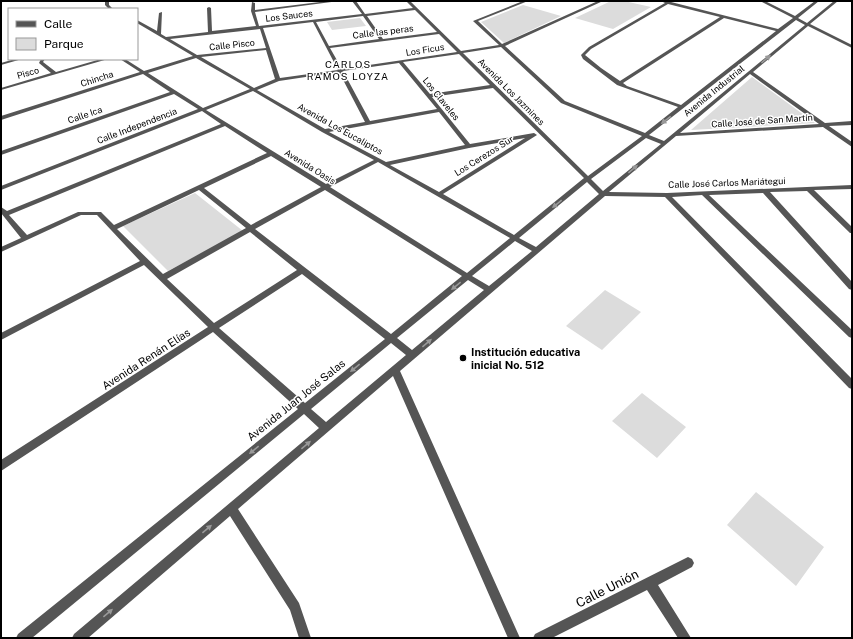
<svg xmlns="http://www.w3.org/2000/svg" width="853" height="639" font-family="'Public Sans',sans-serif">
	<style>
		.green { fill: #dcdcdc }
		.lines { fill: none; stroke-linecap: round; stroke-linejoin: round }
		.street { fill: #555; fill-rule: evenodd }
		.oneway { fill: #999 }
		.poi-dot { fill: #000; stroke: #fff; stroke-width: 1.5 }
		.labels { text-anchor: middle; stroke-width: 3; stroke-linejoin: round; paint-order: stroke }
		.far-street-label { font-size: 9px; fill: #000; stroke: #fff }
		.far-neighbourhood-label { font-size: 10px; letter-spacing: 1px; fill: #000; stroke: #fff }
		.poi-label { font-size: 11px; font-weight: bold; fill: #000; stroke: #fff; text-anchor: start }
		.street-label { font-size: 11px; fill: #000; stroke: #fff }
		.near-street-label { font-size: 13px; fill: #000; stroke: #fff }
	</style>
	<rect width="100%" height="100%" fill="#fff"/>
	<path class="green" d="M611 1H624L651 7 613 29 575 18Z
		M523 5 561 16 504 43 481 22Z
		M360 18 366 26 332 30 327 22Z
		M752 77 815 123 691 130Z
		M195 193 243 231 168 271 123 226Z
		M605 290 641 312 602 350 566 326Z
		M642 393 686 427 657 458 612 421Z
		M756 492 824 547 796 586 727 525Z"/>
	<g class="lines">
		<path class="street" d="M105 1H109V5L113 9H109L105 5Z
			M328 1H339L255 12 259 26 362 14 352 1H356L365 14 413 8 406 1H410L461 51 499 45 473 21 523 1H528L478 21 502 44 598 1H603L505 46 565 101 645 133 678 107 617 85 583 59 581 55 589 47 665 3 663 2 673 1 671 2 778 29 793 18 760 1H765L795 16 815 1H819L798 18 807 23 834 1H838L810 24 852 45V48L808 26 753 72 825 123 852 121V125L829 126 852 142V147L823 127 676 136 609 192 667 193 852 185V189L814 190 852 227V233H850L807 191 770 192 852 282V290L849 289 763 193 709 195 852 330V338L849 337 702 195 672 197 852 379V389L849 388 665 197 605 196 400 371 520 638H508L393 376 238 509 299 603 311 638H299L290 610 230 516 88 638H72L74 634 319 428 304 414 32 638H16L18 634 298 409 213 332 1 471V460L208 327 144 265 1 340V333L140 261 97 215H81L1 252V247L21 238 1 213V207L7 211 221 124 202 111 1 190V186L198 109 174 94 1 155V151L170 92 143 74 1 120V116L140 72 120 59H125L144 71 193 56 137 23V20L157 31 159 13 162 12 161 34 166 37 208 32 207 8 209 7 211 8 212 31 256 26 251 11 252 2 255 3V10ZM668 4 720 17 620 81 601 68 585 55 591 49ZM415 10 437 32 383 39 367 16ZM363 16 379 39 329 46 316 22ZM724 18 776 31 681 105 627 86 623 83ZM796 20 805 25 664 141 649 135ZM313 22 338 70 280 78 263 28ZM260 29 266 48 197 55 170 39ZM439 34 457 52 342 69 330 48ZM501 47 561 103 642 136 588 176 463 53ZM266 50 275 79 254 88 201 57ZM459 54 490 85 430 94 403 62ZM196 58 250 89 203 108 148 73ZM399 63 437 109 370 121 343 71ZM339 72 365 122 325 129 257 90 279 81ZM750 74 819 124 680 133ZM493 88 584 178 514 235 443 194 537 135 534 133 470 144 432 97ZM253 91 322 132 374 160 326 184 206 110ZM439 112 465 145 386 162 329 132ZM225 126 267 153 114 225 101 212H78L27 235 9 215ZM525 138 439 192 390 165 469 148ZM646 138 661 144 603 191 591 179ZM271 156 321 187 251 225 204 188ZM378 162 510 238 467 273 330 187ZM587 182 599 194 536 247 519 238ZM199 190 246 228 163 274 117 229ZM325 190 462 276 391 334 255 229ZM250 232 297 270 214 323 167 279ZM515 241 532 251 489 286 472 276ZM302 274 385 339 305 403 219 328ZM468 280 484 290 412 350 397 338ZM391 343 406 355 326 422 311 409Z
			M15 59H22L1 65V63Z
			M41 59H45L43 62 56 72 101 59H108L1 90V88L51 73 39 63Z
			M688 557 692 559 694 563 692 567 658 585 691 638H678L647 590 552 638H533L535 634Z"/>
	</g>
	<defs><path id="oneway-solid" d="M-6-.8H1V-3.2L6.5 0L1 3.2V.8H-6Z"/></defs>
	<g class="oneway">
		<use href="#oneway-solid" transform="translate(766 59) rotate(-40)"/>
		<use href="#oneway-solid" transform="translate(666 120) rotate(142)"/>
		<use href="#oneway-solid" transform="translate(633 169) rotate(-40)"/>
		<use href="#oneway-solid" transform="translate(557 204) rotate(141)"/>
		<use href="#oneway-solid" transform="translate(456 286) rotate(141)"/>
		<use href="#oneway-solid" transform="translate(427 343) rotate(-40)"/>
		<use href="#oneway-solid" transform="translate(355 368) rotate(141)"/>
		<use href="#oneway-solid" transform="translate(306 445) rotate(-40)"/>
		<use href="#oneway-solid" transform="translate(254 450) rotate(141)"/>
		<use href="#oneway-solid" transform="translate(207 529) rotate(-40)"/>
		<use href="#oneway-solid" transform="translate(108 613) rotate(-40)"/>
	</g>
	<circle class="poi-dot" cx="463" cy="358" r="4"/>
	<g class="labels">
		<g class="far-street-label">
			<text transform="translate(289 16) rotate(-7)" y="3">Los Sauces</text>
			<text transform="translate(383 32) rotate(-7)" y="3">Calle las peras</text>
			<text transform="translate(232 45) rotate(-6)" y="3">Calle Pisco</text>
			<text transform="translate(425 50) rotate(-9)" y="3">Los Ficus</text>
			<text transform="translate(28 73) rotate(-16)" y="3">Pisco</text>
			<text transform="translate(97 79) rotate(-18)" y="3">Chincha</text>
			<text transform="translate(714 91) rotate(-39)" y="3">Avenida Industrial</text>
			<text transform="translate(511 92) rotate(45)" y="3">Avenida Los Jazmines</text>
			<text transform="translate(441 99) rotate(51)" y="3">Los Claveles</text>
			<text transform="translate(85 115) rotate(-19)" y="3">Calle Ica</text>
			<text transform="translate(762 121) rotate(-4)" y="3">Calle José de San Martín</text>
			<text transform="translate(137 126) rotate(-21)" y="3">Calle Independencia</text>
			<text transform="translate(340 129) rotate(29)" y="3">Avenida Los Eucaliptos</text>
			<text transform="translate(484 156) rotate(-32)" y="3">Los Cerezos Sur</text>
			<text transform="translate(310 167) rotate(32)" y="3">Avenida Oasis</text>
			<text transform="translate(727 183) rotate(-2)" y="3">Calle José Carlos Mariátegui</text>
		</g>
		<g class="far-neighbourhood-label">
			<text x="348" y="68">CARLOS<tspan x="348" dy="12">RAMOS LOYZA</tspan></text>
		</g>
		<g class="poi-label">
			<text x="471" y="356">Institución educativa<tspan x="471" dy="13">inicial No. 512</tspan></text>
		</g>
		<g class="street-label">
			<text transform="translate(146 359) rotate(-33)" y="4">Avenida Renán Elías</text>
			<text transform="translate(296 400) rotate(-39)" y="4">Avenida Juan José Salas</text>
		</g>
		<g class="near-street-label">
			<text transform="translate(607 588) rotate(-27)" y="5">Calle Unión</text>
		</g>
	</g>
	<rect width="853" height="639" fill="none" stroke="#000000" stroke-width="4"/>
	<rect x="8" y="8" width="130" height="52" fill="#ffffff" stroke="#999999"/>
	<rect x="16" y="21" width="20" height="6" fill="#555555" stroke="#999999"/>
	<text x="44" y="28" font-size="12" fill="#000000">Calle</text>
	<rect x="16" y="38" width="20" height="12" fill="#dcdcdc" stroke="#999999"/>
	<text x="44" y="48" font-size="12" fill="#000000">Parque</text>
</svg>
